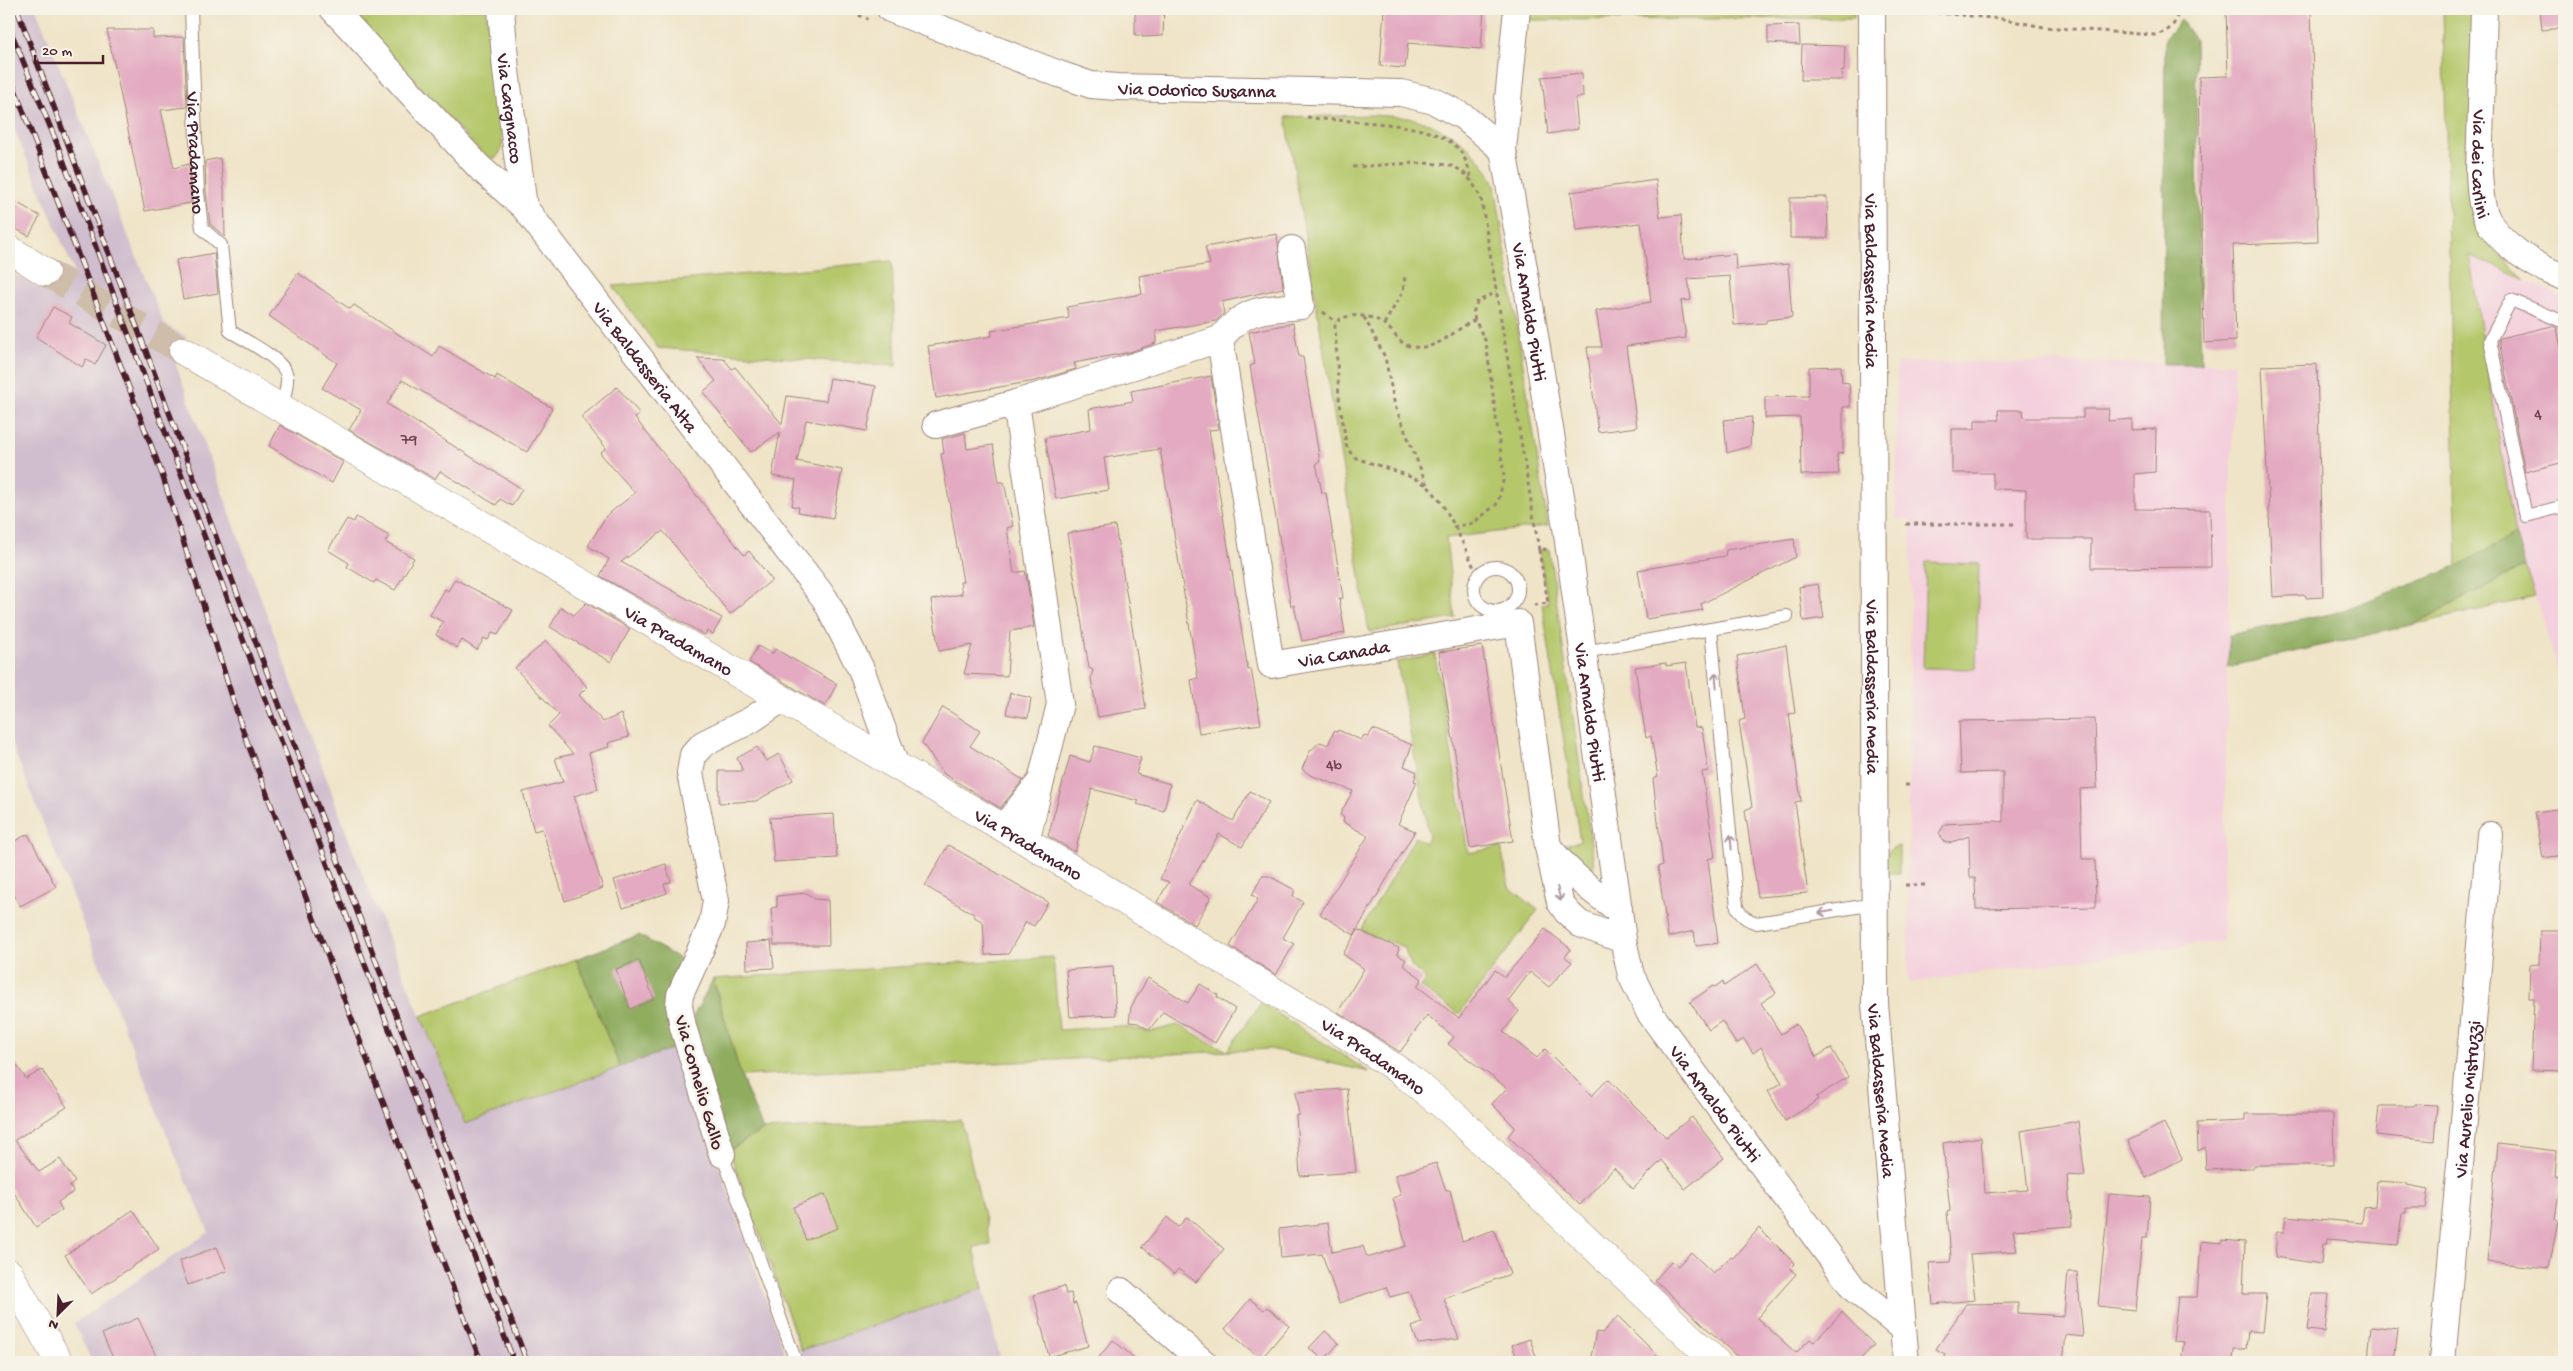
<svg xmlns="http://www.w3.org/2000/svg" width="2573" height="1371" font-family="'Gochi Hand',sans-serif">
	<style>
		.built { fill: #f4cfdd }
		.industrial { fill: #d0bdcd }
		.green { fill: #b4c76b; stroke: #7f734b }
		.forest { fill: #8fac5f; stroke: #6c6645 }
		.building { fill: #e3aac1 }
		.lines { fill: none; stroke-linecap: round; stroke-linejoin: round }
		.tertiary-tunnel { stroke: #cebda8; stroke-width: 28; stroke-dasharray: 28 14; stroke-linecap: butt }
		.service-casing { stroke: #9c8279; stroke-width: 14 }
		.minor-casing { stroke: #9c8279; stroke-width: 28 }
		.tertiary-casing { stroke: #9c8279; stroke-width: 29 }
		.path { stroke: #9c8279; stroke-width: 3; stroke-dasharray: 4 4; stroke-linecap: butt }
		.service { stroke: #fff; stroke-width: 12 }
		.minor { stroke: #fff; stroke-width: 26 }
		.tertiary { stroke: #fff; stroke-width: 28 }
		.rail-casing { stroke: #4a1f2b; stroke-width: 5.5 }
		.rail { stroke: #f7f3e8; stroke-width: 4; stroke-dasharray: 11; stroke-linecap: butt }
		.oneway { stroke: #ae9aa0 }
		.labels { text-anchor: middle; stroke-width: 5; stroke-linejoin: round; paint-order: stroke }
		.number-label { font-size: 16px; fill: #704250 }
		.street-label { font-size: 19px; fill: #4a1f2b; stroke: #f7f3e8 }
	</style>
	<rect width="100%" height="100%" fill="#f7f3e8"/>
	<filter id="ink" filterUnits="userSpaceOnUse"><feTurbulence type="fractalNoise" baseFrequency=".02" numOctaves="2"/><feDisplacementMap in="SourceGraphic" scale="10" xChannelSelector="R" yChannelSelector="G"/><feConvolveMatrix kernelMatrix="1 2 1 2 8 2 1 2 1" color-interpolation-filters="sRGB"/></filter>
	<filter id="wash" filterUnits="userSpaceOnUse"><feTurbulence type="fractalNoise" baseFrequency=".0096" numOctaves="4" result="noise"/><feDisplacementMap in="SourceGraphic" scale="20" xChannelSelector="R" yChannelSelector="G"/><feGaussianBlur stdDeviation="1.12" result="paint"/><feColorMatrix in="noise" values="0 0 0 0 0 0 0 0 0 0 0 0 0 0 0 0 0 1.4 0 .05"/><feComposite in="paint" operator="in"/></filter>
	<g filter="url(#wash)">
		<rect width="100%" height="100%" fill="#efe4c7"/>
		<path class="built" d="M2469 254 2564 298V688L2515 534Z
			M1897 362 2234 363 2222 941 1908 983 1911 519H1896Z"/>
		<path class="industrial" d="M9 9H36L164 324 186 337 176 365 352 848 464 1123 677 1047 788 1362H92L74 1323 209 1232 175 1155 9 737V271L38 288 53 261 75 273 9 117Z
			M961 1120 991 1245 974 1247 1001 1362H804L729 1150 763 1130Z"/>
		<path class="green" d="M347 9H486L502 131C503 144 503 160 487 159Z
			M1531 9H1854V18L1530 20Z
			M2443 9H2477L2472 212C2481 242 2504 259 2526 280L2469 255 2515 534 2457 567Z
			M1371 115C1385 116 1400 116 1414 119 1449 128 1482 152 1495 185L1548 526 1446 538 1455 618 1369 632 1286 117Z
			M892 261 896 366 658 348 613 286Z
			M1549 549 1594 865 1589 874 1561 845 1580 842 1542 604 1548 603 1539 550Z
			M1926 562 1979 564 1976 669 1923 668Z
			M2525 566 2535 597 2412 625Z
			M1435 654 1468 853 1501 847 1509 887 1538 910 1459 1014 1421 987 1426 979 1412 967 1403 947 1387 940 1371 970 1378 939 1361 930 1415 837 1425 843 1429 835 1397 662Z
			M1899 846V873H1884C1885 861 1884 848 1899 846Z
			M1053 957 1059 1030 1120 1026 1149 1032 1178 1025 1227 1051 1261 1003 1369 1072 1270 1049 741 1076 713 979Z
			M576 959 620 1067 465 1124 421 1016Z
			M961 1120 991 1245 974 1247 983 1289 801 1350 729 1150 763 1130Z"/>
		<path class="forest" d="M2181 20 2195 40 2201 364H2163L2165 38Z
			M2515 534 2525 566 2412 625 2228 667 2229 635 2335 613 2457 567Z
			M639 935 685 962 664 1007 677 1047 620 1067 576 959Z
			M713 979 741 1076 763 1130 729 1150 693 1017Z"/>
		<g id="blocks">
			<path class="building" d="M1135 9H1164L1163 36 1142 37V35H1135Z
				M1384 9H1484L1481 49 1408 43 1405 68 1380 66Z
				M2226 9H2311L2318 242 2233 245 2236 341 2204 343 2199 77 2228 76Z
				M2540 9H2564V28L2542 30Z
				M1799 25 1800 45 1768 43V26Z
				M107 30H153V38L184 37 187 107 161 110 174 168 189 164 191 203 145 211Z
				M1802 45 1845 46 1844 71 1841 72 1842 80H1801Z
				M1582 73 1583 97 1575 98 1578 129 1548 134 1542 77Z
				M220 158 224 189 225 237 210 224 206 192 205 161Z
				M1656 180 1660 217 1681 215 1684 259 1735 254 1736 269 1788 264 1792 317 1766 320V323L1734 325 1730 276 1688 279 1691 300 1681 301 1686 338 1626 346 1637 427 1598 432 1587 347H1602L1596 311 1651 302 1641 223 1576 230 1571 192Z
				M1827 197 1828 238H1790V198Z
				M9 198 40 216 29 236 9 225Z
				M1277 234 1283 288 1222 302 1224 313 1216 321 1156 331V343L1130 352 1074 363 1076 369 1035 381 936 398 928 346 992 336 991 331 1069 318 1067 307 1142 294 1139 276 1210 264 1205 247Z
				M214 253 218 293 183 299 176 260Z
				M298 273 350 309 354 305 433 357 439 346 495 379 497 375 552 408 527 452 402 380 387 404 522 489 512 506 500 499 496 505 440 471 435 479 349 430 361 410 322 388 337 363 269 316Z
				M53 307 72 317 69 323 106 345 95 365 86 359 82 367 36 337Z
				M1293 323 1299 357H1303L1320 462 1316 463 1322 493H1326L1343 598 1339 599 1345 633 1302 641 1294 605 1291 606 1250 366 1255 364 1249 332Z
				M2552 326 2557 328 2564 363V462L2525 472 2499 341 2500 338Z
				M697 358 724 359 732 369 735 367 782 424 787 396 826 401 830 378 876 386 867 431 806 420 797 461 842 470 833 518 798 512 799 507 792 506 796 480 772 476 780 432 751 452 703 392 716 381Z
				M2317 364 2323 597 2306 598V595L2273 597 2262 366Z
				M1841 366 1842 382 1849 383 1850 407H1843V453L1837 454 1839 474 1801 475 1800 417 1765 418V397L1809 396V367Z
				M1211 376 1219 429 1209 430 1248 670 1251 669 1261 724 1199 733 1191 680 1198 678 1160 449 1104 458 1109 490 1056 499 1045 438 1091 429 1089 409 1133 401 1131 391Z
				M617 387 640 414 635 418 744 555 749 551 772 580 730 614 663 531 621 562 722 618 713 634 707 631 705 635 600 576 609 559 588 546 606 516 635 493 600 453 606 448 581 417Z
				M2083 409H2109L2108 421 2132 419V430L2156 429 2155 472 2135 474V509L2210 510 2211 567 2091 568V539H2026V490L1993 489V473H1952V429H1975V420H1999L1998 410H2023L2024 418H2083Z
				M1752 417 1750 446 1727 453 1724 420Z
				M280 425 343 462 332 483 269 446Z
				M965 433 967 449 993 445 999 482H1004L1013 526 1007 528 1014 573 1025 571 1027 580 1034 627 1010 631 1007 676 964 674 972 645 939 651 931 600 962 594 960 582H963L941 454 944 453 942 439Z
				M356 517 389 536 385 542 414 558 395 590 376 580 374 583 347 567 349 563 328 550 347 519 354 522Z
				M1115 526 1146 709 1098 717 1091 678 1093 670 1089 668 1067 533Z
				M1794 539 1796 557 1701 604 1703 610 1646 619 1638 570 1725 556 1726 550Z
				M455 579 513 610 498 635 492 633 488 640 484 638 477 650 462 640 457 648 436 635 443 622 430 615 445 589 448 591Z
				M1818 584 1824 618 1803 621 1799 587Z
				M586 603 630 629 611 662 550 627 561 607 574 615Z
				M546 641 587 687 579 695 603 722 621 714 629 737 608 743 609 747 589 753 598 789 574 796 603 888 565 901 542 829 534 831 523 792 563 782 555 758 573 754 548 726 559 715 515 668Z
				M1786 645 1795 713 1789 714 1801 801 1795 802 1808 893 1758 897 1745 810 1752 807 1739 721 1745 719 1737 656Z
				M758 646 772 654 775 649 837 684 825 706 749 662Z
				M1482 646 1513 841 1470 848 1439 652Z
				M1666 663V666L1686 663 1695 727 1702 728 1708 771 1702 772 1715 857 1708 859 1718 943 1696 946 1694 931 1668 937 1658 867 1663 865 1653 779 1658 777 1651 736 1646 738 1635 667Z
				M1010 693 1031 698 1028 718 1006 714Z
				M943 707 980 731 970 746 1023 780 1000 808 944 774 922 743Z
				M2095 719 2097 788 2080 789 2082 859H2095L2096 907 1976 909 1975 878H1970L1969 836 1949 843 1944 842 1939 833 1945 824 1995 821 2003 822V772L1961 773 1959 721Z
				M1373 729 1412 745 1404 766 1417 772 1414 781 1417 782 1398 824 1415 831 1354 935 1320 914 1368 836 1343 822 1344 818 1340 814 1353 791 1310 775 1302 769 1310 751 1320 742 1328 745 1334 731 1337 732 1338 730 1361 740 1364 735 1368 737Z
				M1095 746 1141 758 1136 774 1170 784 1164 811 1137 804 1139 801 1092 789 1075 852 1048 836 1070 756 1090 762Z
				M757 747 766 761 779 754 793 780 756 801 719 803V771H743L737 758Z
				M1250 791 1269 802 1242 847 1219 834 1189 885 1211 897 1195 925 1157 902 1169 882 1160 879 1197 800 1233 821Z
				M2564 808V855L2543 858 2535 812Z
				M834 814 837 858 774 862 770 818Z
				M28 834 56 887 20 906 9 885V844Z
				M948 845 1048 902 1034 926 1026 922 1008 954 985 955 983 922 973 916 974 914 925 886Z
				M666 864 671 882 664 884 667 893 623 908 614 880Z
				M1262 876H1269L1295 890 1293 896 1303 902 1283 938 1294 944 1276 975 1230 946 1258 899 1252 895Z
				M807 893 815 899 828 900 829 945H774L771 908 777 907V896Z
				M1545 929 1571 949 1565 957 1572 962 1549 987 1530 972 1508 1001 1519 1011 1503 1032 1537 1058 1545 1049 1592 1096 1608 1079 1666 1137 1692 1117 1724 1158 1685 1189 1662 1160 1633 1189 1614 1168 1580 1205 1508 1136 1515 1127 1492 1104 1507 1088 1448 1044 1454 1037 1427 1015 1400 1052 1338 1012 1364 969 1343 954 1358 930 1399 948 1397 954 1406 960 1403 965 1422 979 1417 986 1459 1018 1495 970 1505 977Z
				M2540 931H2564V1071L2531 1070 2534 998H2529L2530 965 2539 964Z
				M771 941 774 968 747 969 746 943Z
				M639 960 654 999 630 1009 616 969Z
				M1757 964 1776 993 1761 1003 1781 1034 1796 1024 1816 1057 1831 1048 1848 1077 1816 1097 1818 1099 1809 1106 1785 1121 1768 1091 1782 1083 1761 1047 1753 1053 1744 1039 1736 1044 1722 1021 1709 1030 1690 1002 1713 986 1715 987 1723 981 1724 986Z
				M1113 966 1116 1015 1070 1017 1066 970Z
				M1148 978 1188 1003 1200 984 1218 995 1217 997 1235 1009 1215 1043 1163 1012 1149 1030 1138 1023 1129 1022 1131 1007Z
				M9 1053 26 1079 42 1070 67 1107 15 1140 39 1172 60 1159 75 1182 70 1186 73 1192 58 1202 62 1210 36 1227 9 1185Z
				M1347 1089 1356 1172 1300 1176 1296 1115H1299L1295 1092Z
				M2415 1104 2437 1105 2434 1141 2376 1135 2379 1106H2414Z
				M2245 1114H2333L2334 1165H2253V1168L2206 1170 2205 1147 2198 1151 2197 1123 2245 1121Z
				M2078 1121 2085 1176 2067 1175 2072 1226 2013 1230 2017 1251 1970 1254 1975 1300 1933 1304 1929 1263 1950 1262 1951 1257 1947 1212 1950 1211 1943 1143 1981 1137 1985 1193 2028 1190 2021 1131Z
				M2164 1123 2182 1159 2146 1178 2128 1141Z
				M2498 1144 2557 1151 2555 1175 2561 1176 2555 1220 2558 1221 2549 1268 2487 1262Z
				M1436 1163 1446 1190H1450L1462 1241 1494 1230 1510 1274 1444 1299 1459 1339 1418 1344 1412 1327 1422 1323 1409 1292 1390 1297 1386 1287 1339 1303 1322 1254 1281 1258 1279 1229 1328 1223 1332 1252 1363 1246 1366 1255 1370 1257 1406 1246 1393 1198 1401 1195 1395 1175Z
				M2377 1181 2407 1183V1185L2429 1189 2426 1208H2406V1213H2402L2398 1245 2328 1239 2327 1244H2323L2321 1264 2275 1257 2277 1232H2284L2286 1216 2362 1223 2364 1207 2375 1206Z
				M825 1194 838 1228 806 1240 793 1207Z
				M2109 1194 2150 1197 2147 1238H2142L2135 1310 2098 1306Z
				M133 1210 159 1249 91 1294 65 1255Z
				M1167 1217 1178 1227 1187 1217 1224 1249 1196 1282 1178 1269 1174 1274 1142 1247Z
				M1759 1228 1795 1264 1790 1269 1796 1274 1757 1318 1796 1353 1810 1339 1814 1342 1842 1312 1874 1345 1858 1362H1743L1655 1280 1672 1261 1678 1266 1691 1252 1713 1273 1731 1257 1733 1258Z
				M2222 1240 2245 1242 2243 1294H2266L2262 1332 2248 1331 2246 1349H2234L2233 1362H2181L2184 1342 2173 1341 2178 1297H2197L2201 1241 2222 1243Z
				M217 1247 227 1271 188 1285 179 1261Z
				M2068 1272H2077L2083 1337 2066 1335 2063 1362H1941L1945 1354 1936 1349 1966 1304 2018 1303V1313L2064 1316Z
				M1064 1286 1066 1294 1071 1293 1073 1304 1076 1303 1088 1346 1049 1357 1034 1295Z
				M2312 1294H2329L2325 1332 2307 1330Z
				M1250 1299 1264 1310 1267 1307 1289 1326 1261 1359 1225 1329Z
				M1618 1316 1664 1362H1590L1596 1332 1602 1333Z
				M138 1318 159 1362H115L102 1334Z
				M2371 1326 2398 1329 2394 1362 2368 1360Z
				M1325 1331 1339 1343 1324 1360 1309 1348Z
				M1530 1339 1538 1362H1518L1512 1345Z
				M1113 1340 1139 1362H1095Z"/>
		</g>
	</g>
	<g filter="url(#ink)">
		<use href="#blocks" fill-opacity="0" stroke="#9c8279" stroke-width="1"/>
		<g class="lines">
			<path class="tertiary-tunnel" d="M45 272 183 351"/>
			<g class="service-casing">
				<g id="service">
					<path id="s1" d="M191 9 198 193 202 228 221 245 230 331C244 340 284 359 287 376 288 386 284 397 282 407"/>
					<path d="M2564 322 2511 300 2490 340 2526 516 2564 506"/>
					<circle cx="1496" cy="589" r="22"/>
					<path d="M1711 629 1787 616"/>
					<path d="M1584 652 1711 629 1737 907C1741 916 1747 920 1757 923L1875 904"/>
					<path d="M722 1154 796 1362"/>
				</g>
			</g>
			<g class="minor-casing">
				<g id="minor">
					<path id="s2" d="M333 9 479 167 524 207 825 599 861 669 896 766"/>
					<path id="s3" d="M501 9 506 71 524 207"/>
					<path id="s4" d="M890 9 1059 74 1091 85 1117 87 1401 93 1434 101 1464 117 1503 150"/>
					<path id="s5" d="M1517 9 1503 150 1525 274 1566 527 1623 940 1631 975 1649 1012 1854 1289 1902 1328"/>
					<path id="s6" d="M1872 9 1875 1004 1906 1362"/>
					<path id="s7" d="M2484 9 2479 172C2480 187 2480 203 2486 217 2499 244 2537 268 2564 277"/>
					<path d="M1220 339C1246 307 1262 310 1301 306L1292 249"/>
					<path d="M936 425 1016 403"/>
					<path id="s8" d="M1041 781 1060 704 1016 403 1220 339 1271 665 1518 623 1548 847 1560 902 1567 912 1580 924 1623 940"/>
					<path d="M1003 828 1041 781 1026 841"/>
					<path d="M1551 850C1571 875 1593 892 1619 910"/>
					<path d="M722 1154 683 1027 679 1005 680 995 712 924 716 901 690 773 693 755 703 744 751 720 782 699"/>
					<path d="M1121 1291 1203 1362"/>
					<path id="s9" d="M2442 1362 2490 835"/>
				</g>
			</g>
			<g class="tertiary-casing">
				<g id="tertiary">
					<path d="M9 249 45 272"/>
					<path id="s10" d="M183 351 1026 841 1346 1035 1404 1074 1450 1111 1716 1362"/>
					<path d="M9 1273 59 1362"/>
				</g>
			</g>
			<path class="path" d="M844 9 868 19
				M1897 9 2002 19 2044 27 2154 35C2169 32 2177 25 2178 9
				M1307 117C1345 124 1437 118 1461 152 1467 161 1469 171 1472 181
				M1353 167C1377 166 1433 159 1454 167 1467 172 1475 186 1481 198L1539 550
				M1323 312 1336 322
				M1364 317 1385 357 1395 406 1427 485
				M1475 320 1473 313 1477 302 1496 292
				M1384 324 1403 292 1405 276
				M1906 524H2015
				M1453 527 1473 523 1498 503 1504 477 1486 342 1475 320C1453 330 1440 350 1413 347 1399 345 1394 331 1384 324 1372 315 1353 313 1340 319L1335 326 1339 397 1347 449 1356 458C1372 464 1416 476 1427 486 1447 503 1466 551 1478 576
				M1534 605 1548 603 1539 550 1546 549
				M1905 785H1909
				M1905 885H1925"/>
			<use href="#service" class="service"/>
			<use href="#minor" class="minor"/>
			<use href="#tertiary" class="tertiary"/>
			<g class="rail-casing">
				<path id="rail" d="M17 9 527 1362
					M9 27 56 141 514 1362
					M9 74 162 474 242 728 481 1362"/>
			</g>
			<use href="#rail" class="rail"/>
		</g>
		<defs><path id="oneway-shaft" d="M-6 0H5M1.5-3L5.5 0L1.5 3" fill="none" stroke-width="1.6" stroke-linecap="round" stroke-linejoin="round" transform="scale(1.25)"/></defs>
		<g class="oneway">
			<use href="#oneway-shaft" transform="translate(1716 680) rotate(-95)"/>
			<use href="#oneway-shaft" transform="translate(1731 842) rotate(-95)"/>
			<use href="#oneway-shaft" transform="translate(1559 894) rotate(76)"/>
			<use href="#oneway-shaft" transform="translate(1826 912) rotate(171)"/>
		</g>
	</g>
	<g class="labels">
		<g class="number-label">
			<text x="2538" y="419">4</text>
			<text x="409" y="444">79</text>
			<text x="1334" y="770">4b</text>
		</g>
		<g class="street-label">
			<text dy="7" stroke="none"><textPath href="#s4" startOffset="321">Via Odorico Susanna</textPath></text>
			<text dy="7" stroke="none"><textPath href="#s3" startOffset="100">Via Cargnacco</textPath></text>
			<text dy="7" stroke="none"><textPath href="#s1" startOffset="144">Via Pradamano</textPath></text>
			<text dy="7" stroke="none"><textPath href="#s7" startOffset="155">Via dei Carlini</textPath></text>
			<text dy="7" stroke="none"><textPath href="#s6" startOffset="272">Via Baldasseria Media</textPath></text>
			<text dy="7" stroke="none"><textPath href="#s5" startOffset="306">Via Arnaldo Piutti</textPath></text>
			<text dy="7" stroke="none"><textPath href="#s2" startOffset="476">Via Baldasseria Alta</textPath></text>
			<text dy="7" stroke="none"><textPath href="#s10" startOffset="574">Via Pradamano</textPath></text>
			<text dy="7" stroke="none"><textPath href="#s8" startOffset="1001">Via Canada</textPath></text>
			<text dy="7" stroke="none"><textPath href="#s6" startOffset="678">Via Baldasseria Media</textPath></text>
			<text dy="7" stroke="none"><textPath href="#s5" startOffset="711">Via Arnaldo Piutti</textPath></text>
			<text dy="7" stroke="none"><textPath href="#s10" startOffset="979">Via Pradamano</textPath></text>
			<text dy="7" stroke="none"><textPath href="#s10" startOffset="1384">Via Pradamano</textPath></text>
			<text transform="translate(701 1082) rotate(74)" y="7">Via Cornelio Gallo</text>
			<text dy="7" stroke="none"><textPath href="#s6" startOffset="1082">Via Baldasseria Media</textPath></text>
			<text dy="7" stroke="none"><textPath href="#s9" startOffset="264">Via Aurelio Mistruzzi</textPath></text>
			<text dy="7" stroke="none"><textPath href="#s5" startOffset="1131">Via Arnaldo Piutti</textPath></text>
		</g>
	</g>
	<rect width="2573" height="1371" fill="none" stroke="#f7f3e8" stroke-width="30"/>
	<g transform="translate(58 1314) rotate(204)" stroke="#f7f3e8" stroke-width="4" paint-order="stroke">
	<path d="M0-4L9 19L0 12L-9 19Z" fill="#4a1f2b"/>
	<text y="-8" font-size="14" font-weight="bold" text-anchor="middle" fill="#4a1f2b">N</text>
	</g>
	<path d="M35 55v8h68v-8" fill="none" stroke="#4a1f2b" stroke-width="2.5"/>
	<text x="42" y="55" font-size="15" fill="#4a1f2b" stroke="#f7f3e8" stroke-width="4" paint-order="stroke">20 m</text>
</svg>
